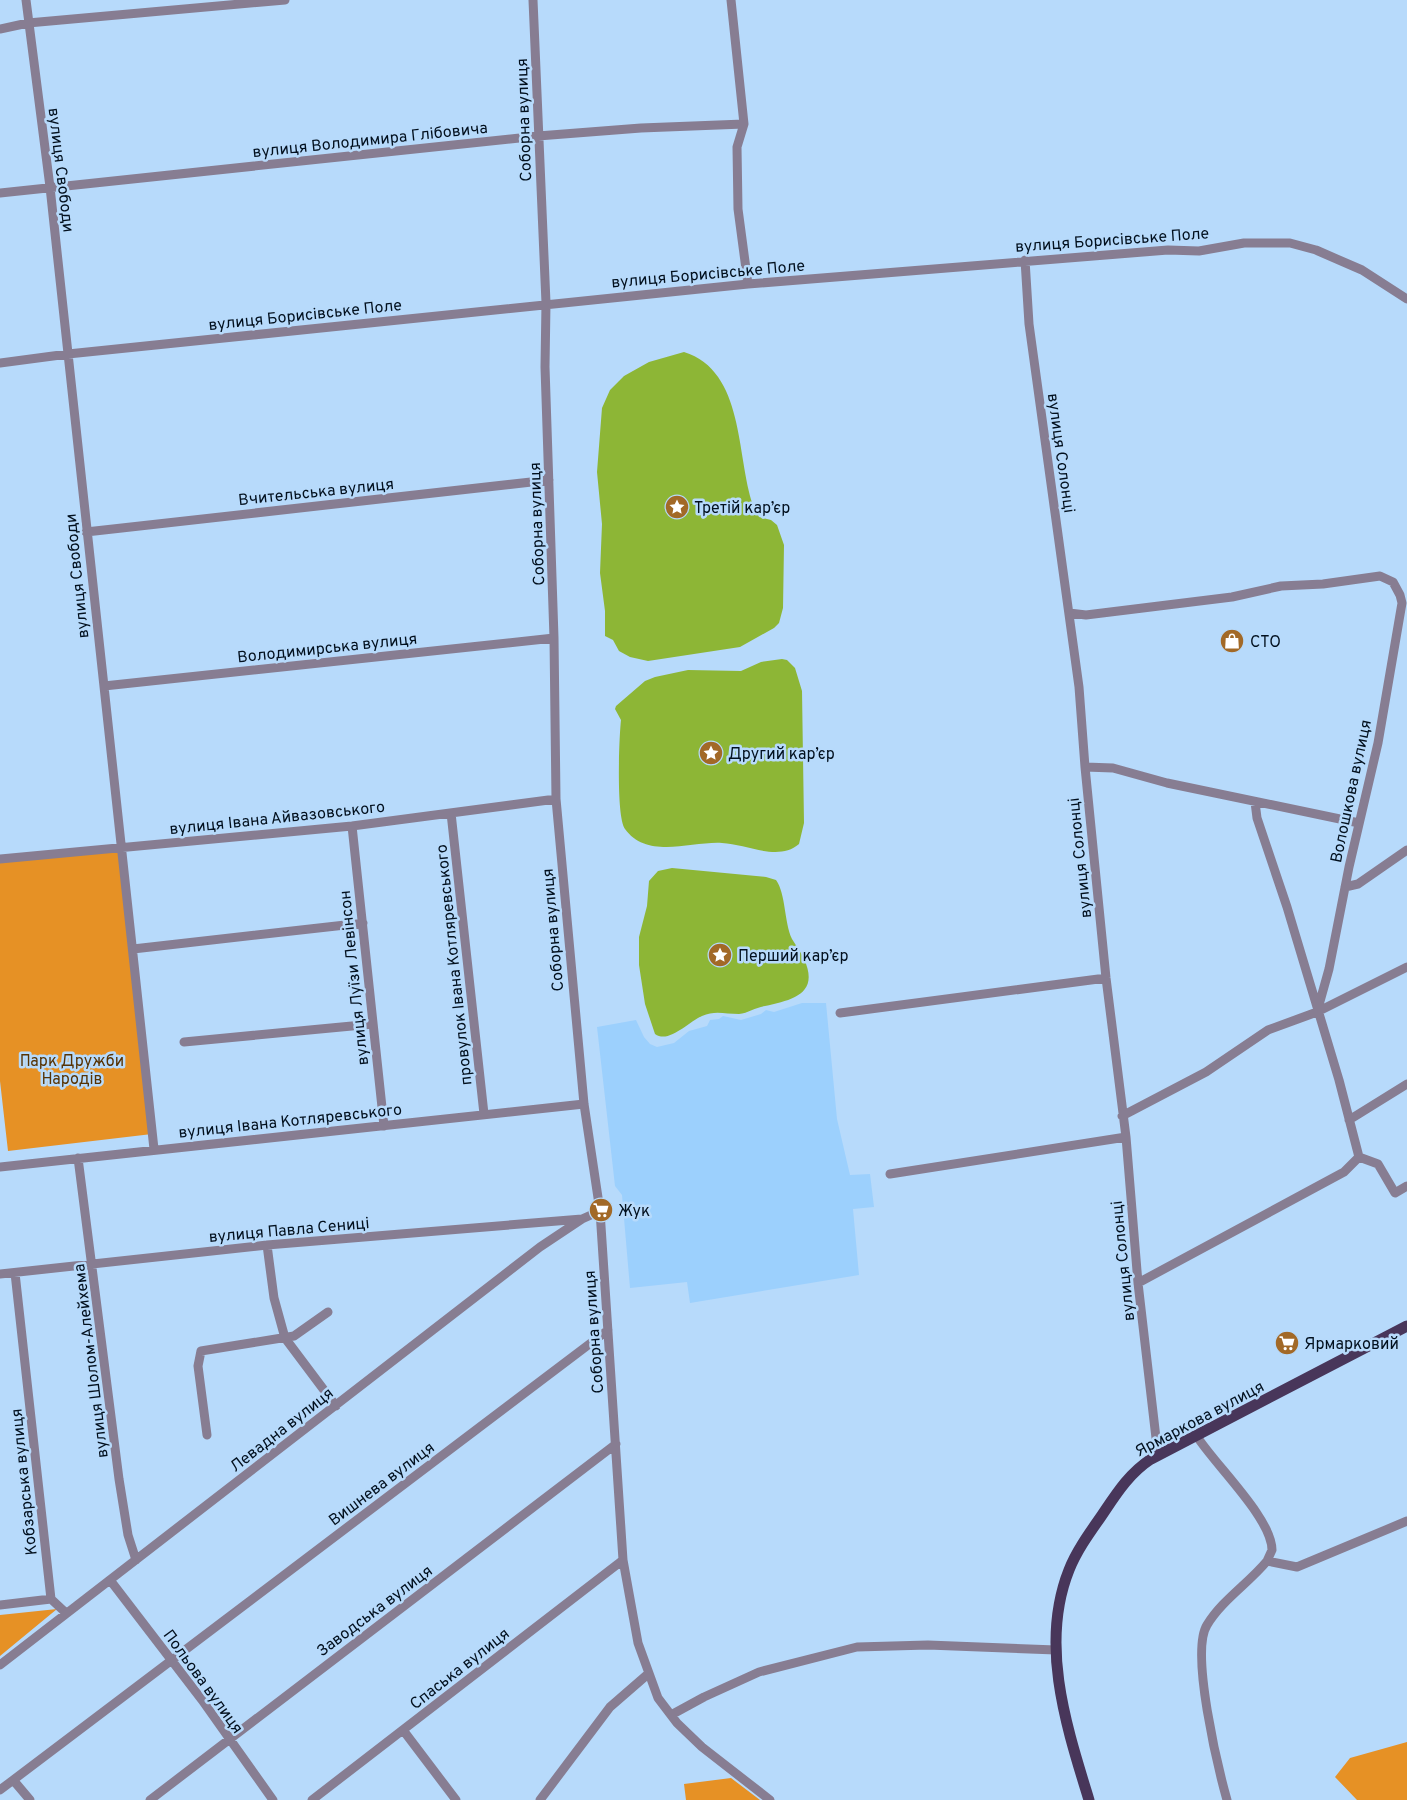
<svg xmlns="http://www.w3.org/2000/svg" width="1407" height="1800" font-family="Overpass,sans-serif">
	<style>
		.built { fill: #9cd0fd }
		.green { fill: #e69125 }
		.water { fill: #8db636 }
		.lines { fill: none; stroke-linecap: round; stroke-linejoin: round }
		.minor { stroke: #877d92; stroke-width: 9 }
		.major { stroke: #48365a; stroke-width: 11 }
		.labels { text-anchor: middle; stroke-width: 5; stroke-linejoin: round; paint-order: stroke }
		.street-label { font-size: 16px; fill: #02101e; stroke: #b7dafb }
		.poi-label { font-size: 16px; fill: #02101e; stroke: #b7dafb; text-anchor: start }
		.park-label { font-size: 16px; fill: #573304; stroke: #b7dafb }
	</style>
	<rect width="100%" height="100%" fill="#b7dafb"/>
	<path class="built" d="M802 1003H826L837 1119 850 1175 870 1174 874 1207 853 1209 859 1275 690 1303 687 1282 630 1288 622 1195 615 1186 597 1027 636 1020 644 1037 650 1044 657 1047 674 1043 689 1031 707 1026 710 1020 719 1019 723 1016 741 1020 761 1014 766 1010 774 1012Z"/>
	<path class="green" d="M120 850 152 1134 8 1151 0 1081V862Z
		M57 1609 0 1656V1615Z
		M1407 1742V1800H1357L1335 1777 1350 1758Z
		M731 1778 760 1800H686L684 1784Z"/>
	<path class="water" d="M684 352C745 371 736 456 753 505L759 517 771 520 777 525 784 545 783 608 779 623 774 628 740 647 648 661 630 657 619 651 613 640 605 636V611L600 573 602 524 597 472 602 408 610 390 624 376 649 362Z
		M782 659 787 660 795 668 802 691 804 823 799 844C778 862 747 844 722 843 692 841 647 860 625 829 616 816 619 739 621 720L615 709 616 706 645 681 655 677 688 670 741 671 761 662Z
		M672 868 766 877 776 880C786 894 784 922 792 939 796 946 801 952 804 959 820 994 792 1000 765 1006 756 1007 748 1013 739 1014 725 1014 715 1010 702 1016 688 1022 669 1044 655 1034L645 1004 639 965V937L647 906 649 881 658 871Z"/>
	<g class="lines">
		<path class="minor" d="M26 0 50 187 154 1149
			M533 0 546 303 545 367 554 638 556 799 584 1104 600 1211 623 1560 638 1643 658 1698 677 1723 702 1747 770 1800
			M731 0 744 124 737 147 738 209 748 284
			M0 29 28 23 285 0
			M0 193 538 136 641 128 744 124
			M1025 260 1029 324 1079 687 1085 767 1106 978 1126 1137 1138 1283 1156 1438 1161 1453
			M0 363 68 354 748 284 1168 250 1199 251 1244 243H1290L1316 250 1362 270 1407 299
			M86 532 549 480
			M1069 613 1086 615 1232 597 1281 586 1323 584 1380 576 1393 582 1400 595 1402 603 1378 743 1349 867 1329 969 1317 1012
			M104 686 554 638
			M1085 767 1113 768 1167 783 1359 823
			M1255 802 1257 818 1287 907 1339 1080 1359 1157
			M451 813 484 1114
			M352 826 384 1126
			M0 859 352 826 556 799
			M1345 887 1358 884 1407 850
			M133 949 363 923
			M840 1013 1106 978
			M184 1042 373 1024
			M1122 1116 1206 1072 1268 1030 1317 1012 1407 967
			M1349 1120 1407 1084
			M78 1158 119 1479 128 1535 136 1560
			M0 1167 584 1104
			M890 1174 1126 1137
			M267 1245 274 1298 285 1338 336 1406
			M15 1273 51 1599
			M0 1274 267 1245 582 1219
			M1138 1283 1344 1172 1359 1157 1378 1164 1395 1193 1407 1186
			M207 1435 198 1366 201 1351 294 1336 328 1312
			M1196 1435C1214 1464 1272 1518 1272 1550L1267 1561
			M110 1580 202 1700 273 1800
			M51 1599 66 1613
			M0 1605 51 1599
			M0 1665 540 1247 582 1219 600 1211
			M671 1715 704 1697 759 1672 857 1647 928 1645 1056 1650
			M403 1730 456 1800
			M14 1781 30 1800
			M0 1790 608 1330
			M150 1800 616 1444
			M312 1800 623 1560
			M540 1800 610 1707 648 1674
			M1227 1800C1218 1768 1190 1652 1207 1625 1222 1600 1249 1583 1267 1561L1297 1567 1407 1521"/>
		<path class="major" d="M1089 1800C1067 1728 1039 1645 1069 1570 1076 1552 1088 1535 1100 1518 1115 1496 1128 1474 1151 1459L1407 1326"/>
	</g>
	<defs>
		<g id="sight-disc" transform="scale(1.25)"><circle r="9.5" fill="#a26927" stroke="#b7dafb"/><path d="M0-6L1.8-2.2L6-1.7L2.9 1.2L3.7 5.4L0 3.3L-3.7 5.4L-2.9 1.2L-6-1.7L-1.8-2.2Z" fill="#fff"/></g>
		<g id="shop-disc" transform="scale(1.25)"><circle r="9.5" fill="#a26927" stroke="#b7dafb"/><path d="M-5-2.5h2.3a2.7 3.5 0 0 1 5.4 0H5L5.5 6h-11ZM-1.5-2.5h3a1.5 2.3 0 0 0-3 0Z" fill="#fff"/></g>
		<g id="supermarket-disc" transform="scale(1.25)"><circle r="9.5" fill="#a26927" stroke="#b7dafb"/><path d="M-6-5.5h2.5l.6 2H6L4.5 2H-2.5L-4.4-4H-6ZM-1.5 3.2a1.3 1.3 0 1 0 .1 0ZM3 3.2a1.3 1.3 0 1 0 .1 0Z" fill="#fff"/></g>
	</defs>
	<g fill-rule="evenodd">
		<use href="#sight-disc" x="677" y="507"/>
		<use href="#shop-disc" x="1232" y="641"/>
		<use href="#sight-disc" x="711" y="753"/>
		<use href="#sight-disc" x="720" y="955"/>
		<use href="#supermarket-disc" x="601" y="1210"/>
		<use href="#supermarket-disc" x="1287" y="1343"/>
	</g>
	<g class="labels">
		<g class="street-label">
			<text transform="translate(523 120) rotate(-92)" y="6">Соборна вулиця</text>
			<text transform="translate(370 139) rotate(-6)" y="6">вулиця Володимира Глібовича</text>
			<text transform="translate(62 170) rotate(83)" y="6">вулиця Свободи</text>
			<text transform="translate(1112 239) rotate(-4)" y="6">вулиця Борисівське Поле</text>
			<text transform="translate(708 273) rotate(-5)" y="6">вулиця Борисівське Поле</text>
			<text transform="translate(305 314) rotate(-6)" y="6">вулиця Борисівське Поле</text>
			<text transform="translate(1062 453) rotate(82)" y="6">вулиця Солонці</text>
			<text transform="translate(316 491) rotate(-6)" y="6">Вчительська вулиця</text>
			<text transform="translate(536 524) rotate(-92)" y="6">Соборна вулиця</text>
			<text transform="translate(76 576) rotate(-96)" y="6">вулиця Свободи</text>
			<text transform="translate(327 647) rotate(-6)" y="6">Володимирська вулиця</text>
			<text transform="translate(1350 791) rotate(-78)" y="6">Волошкова вулиця</text>
			<text transform="translate(277 817) rotate(-6)" y="6">вулиця Івана Айвазовського</text>
			<text transform="translate(1079 858) rotate(-96)" y="6">вулиця Солонці</text>
			<text transform="translate(552 930) rotate(-95)" y="6">Соборна вулиця</text>
			<text transform="translate(453 965) rotate(-96)" y="6">провулок Івана Котляревського</text>
			<text transform="translate(353 978) rotate(-96)" y="6">вулиця Луїзи Левінсон</text>
			<text transform="translate(290 1120) rotate(-6)" y="6">вулиця Івана Котляревського</text>
			<text transform="translate(289 1229) rotate(-5)" y="6">вулиця Павла Сениці</text>
			<text transform="translate(1122 1261) rotate(-96)" y="6">вулиця Солонці</text>
			<text transform="translate(593 1332) rotate(-94)" y="6">Соборна вулиця</text>
			<text transform="translate(90 1361) rotate(-97)" y="6">вулиця Шолом-Алейхема</text>
			<text transform="translate(1199 1418) rotate(-28)" y="6">Ярмаркова вулиця</text>
			<text transform="translate(281 1429) rotate(-38)" y="6">Левадна вулиця</text>
			<text transform="translate(23 1482) rotate(-96)" y="6">Кобзарська вулиця</text>
			<text transform="translate(381 1483) rotate(-37)" y="6">Вишнева вулиця</text>
			<text transform="translate(374 1610) rotate(-37)" y="6">Заводська вулиця</text>
			<text transform="translate(459 1668) rotate(-38)" y="6">Спаська вулиця</text>
			<text transform="translate(204 1681) rotate(54)" y="6">Польова вулиця</text>
		</g>
		<g class="poi-label">
			<text x="694" y="513">Третій кар’єр</text>
			<text x="1250" y="647">СТО</text>
			<text x="728" y="759">Другий кар’єр</text>
			<text x="738" y="961">Перший кар’єр</text>
			<text x="618" y="1216">Жук</text>
			<text x="1304" y="1349">Ярмарковий</text>
		</g>
		<g class="park-label">
			<text x="72" y="1066">Парк Дружби<tspan x="72" dy="18">Народів</tspan></text>
		</g>
	</g>
</svg>
